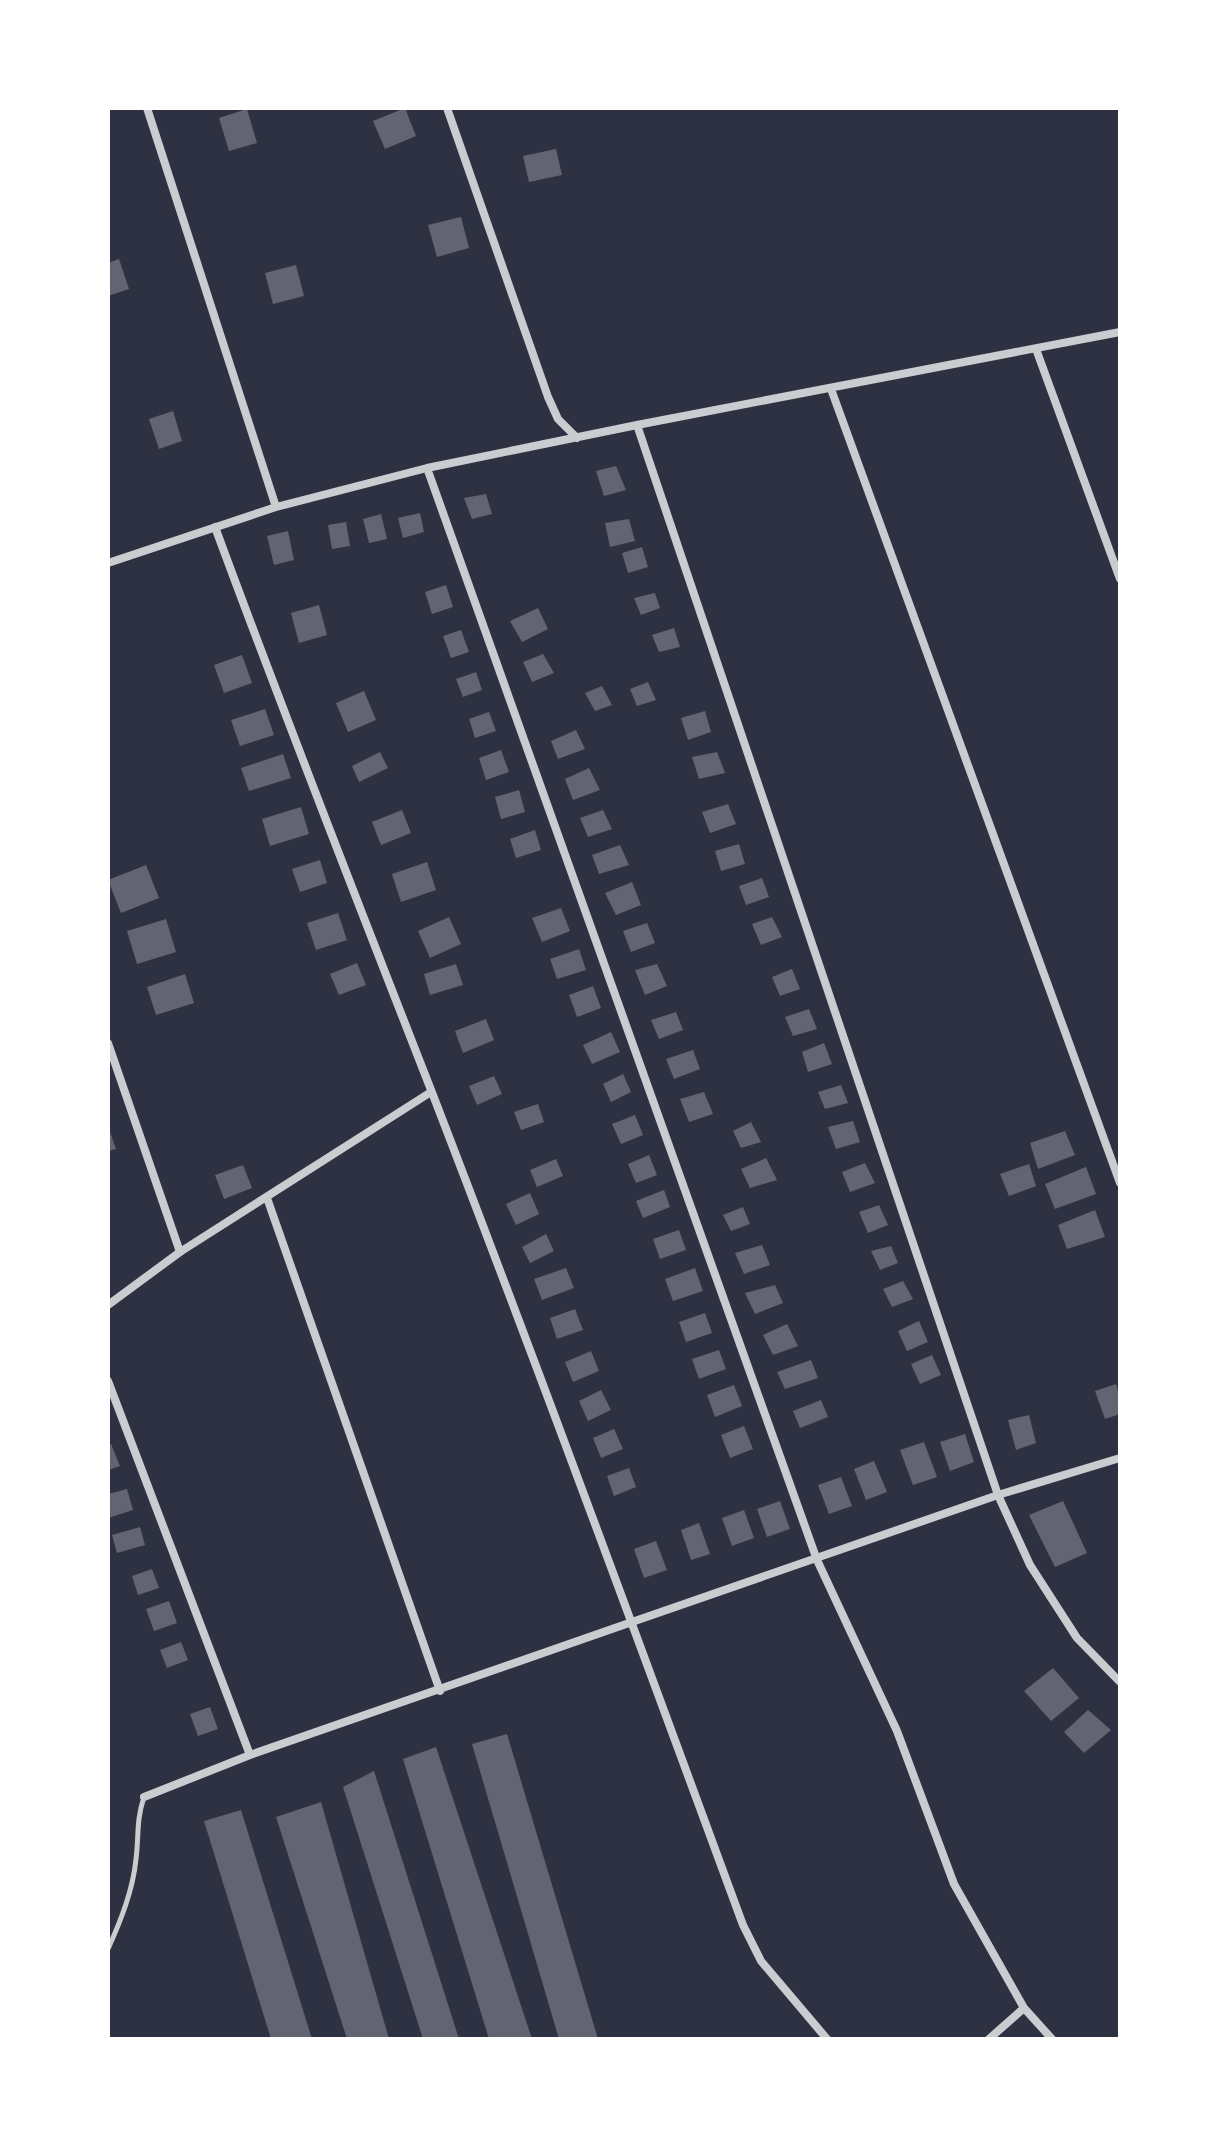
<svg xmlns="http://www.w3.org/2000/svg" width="1228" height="2147" font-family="'Fira Sans Condensed',sans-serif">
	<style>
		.building { fill: #626471 }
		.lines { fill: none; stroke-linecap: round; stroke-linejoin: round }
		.service { stroke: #caccd0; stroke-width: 5 }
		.minor { stroke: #caccd0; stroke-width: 8 }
	</style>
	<rect width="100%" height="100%" fill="#2d3142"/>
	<path class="building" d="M405 108 416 136 385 149 373 121Z
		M247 109 257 143 229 151 219 118Z
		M556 149 562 175 529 182 523 156Z
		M461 217 469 248 437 257 428 225Z
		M119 259 129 289 108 296V263Z
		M296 265 304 296 273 304 265 273Z
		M173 411 182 441 159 449 149 419Z
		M616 466 626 490 604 496 596 471Z
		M486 494 492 514 472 519 464 498Z
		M420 513 424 532 403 538 398 518Z
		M381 514 387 539 369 543 363 519Z
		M629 519 635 541 610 547 605 523Z
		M346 522 350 546 332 549 328 525Z
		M288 531 294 560 274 565 267 536Z
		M642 547 648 567 628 573 622 553Z
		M446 585 453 607 432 614 425 592Z
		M655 593 660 608 641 615 634 598Z
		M319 605 327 635 299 643 291 613Z
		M538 608 548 629 522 642 510 621Z
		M674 628 680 647 659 652 652 635Z
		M461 630 469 652 451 658 443 636Z
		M543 654 554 673 532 682 523 662Z
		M242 655 252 683 224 693 214 665Z
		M476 672 482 690 463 697 456 679Z
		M648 682 656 700 637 706 630 689Z
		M602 686 612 705 595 711 585 693Z
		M364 691 376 720 348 732 336 703Z
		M265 709 274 735 240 746 231 720Z
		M705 711 711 732 688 740 681 718Z
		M489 712 496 731 475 738 469 719Z
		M576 730 585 749 558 759 551 741Z
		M501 750 509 772 486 780 479 758Z
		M380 752 388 768 359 782 352 766Z
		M717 752 725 773 699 779 692 757Z
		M283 754 291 778 249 791 241 768Z
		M589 768 600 790 573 800 565 779Z
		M519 790 525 812 501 819 495 797Z
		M728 804 736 824 710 833 702 812Z
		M301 807 309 834 270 846 262 819Z
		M402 810 411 833 381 845 372 822Z
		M603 810 612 829 588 837 580 818Z
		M535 830 541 850 516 858 510 839Z
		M739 844 745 864 721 871 715 851Z
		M620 845 629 865 599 874 592 855Z
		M320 860 327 883 300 892 292 869Z
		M427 862 436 890 401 902 392 874Z
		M146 865 159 898 121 913 108 880Z
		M762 878 769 897 746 905 739 886Z
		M632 882 641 905 616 915 605 893Z
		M561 908 570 931 542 942 532 918Z
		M338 913 347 940 316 950 307 923Z
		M449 917 461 944 430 958 418 931Z
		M772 917 782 937 761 945 752 924Z
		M166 919 176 952 137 964 127 931Z
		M647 923 655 943 631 952 623 931Z
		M579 949 586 970 557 979 550 959Z
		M357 963 366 985 339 995 330 974Z
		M456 964 463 985 430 995 424 974Z
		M657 964 667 986 645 995 635 970Z
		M792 969 800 989 780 996 772 977Z
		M185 974 194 1003 156 1015 147 987Z
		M593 986 601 1008 577 1017 569 995Z
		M809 1009 817 1029 793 1036 785 1017Z
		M676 1012 683 1030 659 1039 651 1020Z
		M486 1019 494 1040 463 1053 455 1031Z
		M611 1032 620 1052 592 1064 583 1045Z
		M824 1043 832 1064 808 1072 802 1052Z
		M693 1050 700 1069 674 1079 666 1059Z
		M623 1074 631 1092 611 1102 603 1084Z
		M494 1076 502 1094 477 1105 469 1086Z
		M841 1085 848 1103 825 1109 818 1092Z
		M704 1092 713 1114 689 1122 680 1099Z
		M538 1104 544 1122 521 1130 514 1112Z
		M635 1115 643 1135 621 1144 612 1124Z
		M853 1121 860 1142 836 1149 828 1127Z
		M751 1122 761 1142 741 1148 733 1131Z
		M108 1126 116 1149 108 1151Z
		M1065 1131 1075 1155 1038 1169 1030 1143Z
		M649 1155 657 1175 636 1183 628 1164Z
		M766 1158 777 1180 750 1188 741 1169Z
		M556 1159 563 1176 537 1187 530 1170Z
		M865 1163 875 1183 850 1192 842 1172Z
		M1029 1164 1036 1186 1009 1196 1000 1174Z
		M243 1165 252 1188 224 1199 215 1175Z
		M1086 1167 1096 1194 1055 1209 1045 1184Z
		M664 1190 670 1207 643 1218 636 1201Z
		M530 1193 539 1214 516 1225 506 1204Z
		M879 1205 888 1225 868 1233 859 1212Z
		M743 1207 750 1224 731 1231 723 1215Z
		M1095 1210 1105 1237 1067 1249 1058 1225Z
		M679 1230 686 1250 660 1259 653 1239Z
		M546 1234 554 1251 530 1263 522 1247Z
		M762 1245 770 1265 744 1274 735 1253Z
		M891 1246 898 1263 880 1270 871 1251Z
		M566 1268 574 1288 542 1300 534 1279Z
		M695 1268 703 1291 673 1301 665 1279Z
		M903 1281 913 1299 892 1307 883 1289Z
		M775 1285 783 1303 755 1314 745 1293Z
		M575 1309 583 1330 557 1339 550 1318Z
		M705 1313 712 1333 686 1342 679 1322Z
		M919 1321 928 1342 907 1351 898 1331Z
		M787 1324 798 1346 773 1355 763 1335Z
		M719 1350 726 1369 699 1379 692 1359Z
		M591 1351 599 1371 573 1382 565 1362Z
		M932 1355 941 1375 920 1384 911 1364Z
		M811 1360 818 1378 785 1389 777 1372Z
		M1116 1384 1120 1398V1414L1105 1419 1095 1391Z
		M734 1385 742 1406 715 1417 707 1395Z
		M601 1390 611 1410 588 1421 579 1401Z
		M821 1400 828 1417 800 1428 793 1411Z
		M1029 1415 1036 1443 1016 1450 1008 1420Z
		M744 1426 753 1449 730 1458 721 1435Z
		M614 1429 623 1449 601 1458 593 1438Z
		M965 1434 974 1462 950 1471 940 1442Z
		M924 1442 937 1477 913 1485 900 1450Z
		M111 1444 120 1466 108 1470V1446Z
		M874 1461 887 1492 866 1500 854 1469Z
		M629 1468 636 1487 614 1496 607 1476Z
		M841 1477 852 1506 829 1514 818 1485Z
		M127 1489 133 1510 108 1518V1494Z
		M780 1501 790 1529 767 1537 757 1509Z
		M1063 1501 1087 1553 1055 1567 1029 1515Z
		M744 1510 754 1538 732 1546 722 1518Z
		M699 1523 710 1554 691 1560 681 1530Z
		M140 1527 145 1545 117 1553 112 1535Z
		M656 1541 667 1570 644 1578 634 1549Z
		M152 1569 159 1588 138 1595 132 1576Z
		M169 1601 177 1623 154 1631 146 1609Z
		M181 1642 188 1660 167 1668 160 1650Z
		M1053 1668 1079 1698 1051 1721 1024 1691Z
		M210 1707 218 1729 198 1736 190 1714Z
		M1088 1710 1111 1730 1084 1753 1064 1732Z
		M507 1734 598 2039H559L472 1744Z
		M436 1747 532 2039H489L403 1759Z
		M374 1771 459 2039H423L343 1787Z
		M321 1802 389 2039H347L276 1817Z
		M241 1810 312 2039H271L204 1821Z"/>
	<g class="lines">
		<path class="service" d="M108 1949C121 1920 133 1890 136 1859 139 1836 136 1821 144 1797"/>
		<path class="minor" d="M147 108 276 507
			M447 108 548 397 558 419 577 438
			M1036 349 1120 579
			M831 389 1120 1183
			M637 425 998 1495 1030 1565 1077 1638 1120 1682
			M427 468 817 1560 897 1731 954 1884 1024 2008 1052 2039
			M215 527C285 717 359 906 433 1095 539 1370 641 1648 743 1925L761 1961 827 2039
			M108 563 276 507 427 468 637 425 1120 332
			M108 1043 180 1252
			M267 1198 440 1691
			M108 1305 180 1252 431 1092
			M108 1381 250 1755
			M144 1797 250 1755 632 1622 998 1495 1120 1458
			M989 2039 1024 2008"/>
	</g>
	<rect width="1228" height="2147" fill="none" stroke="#ffffff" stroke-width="220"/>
</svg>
